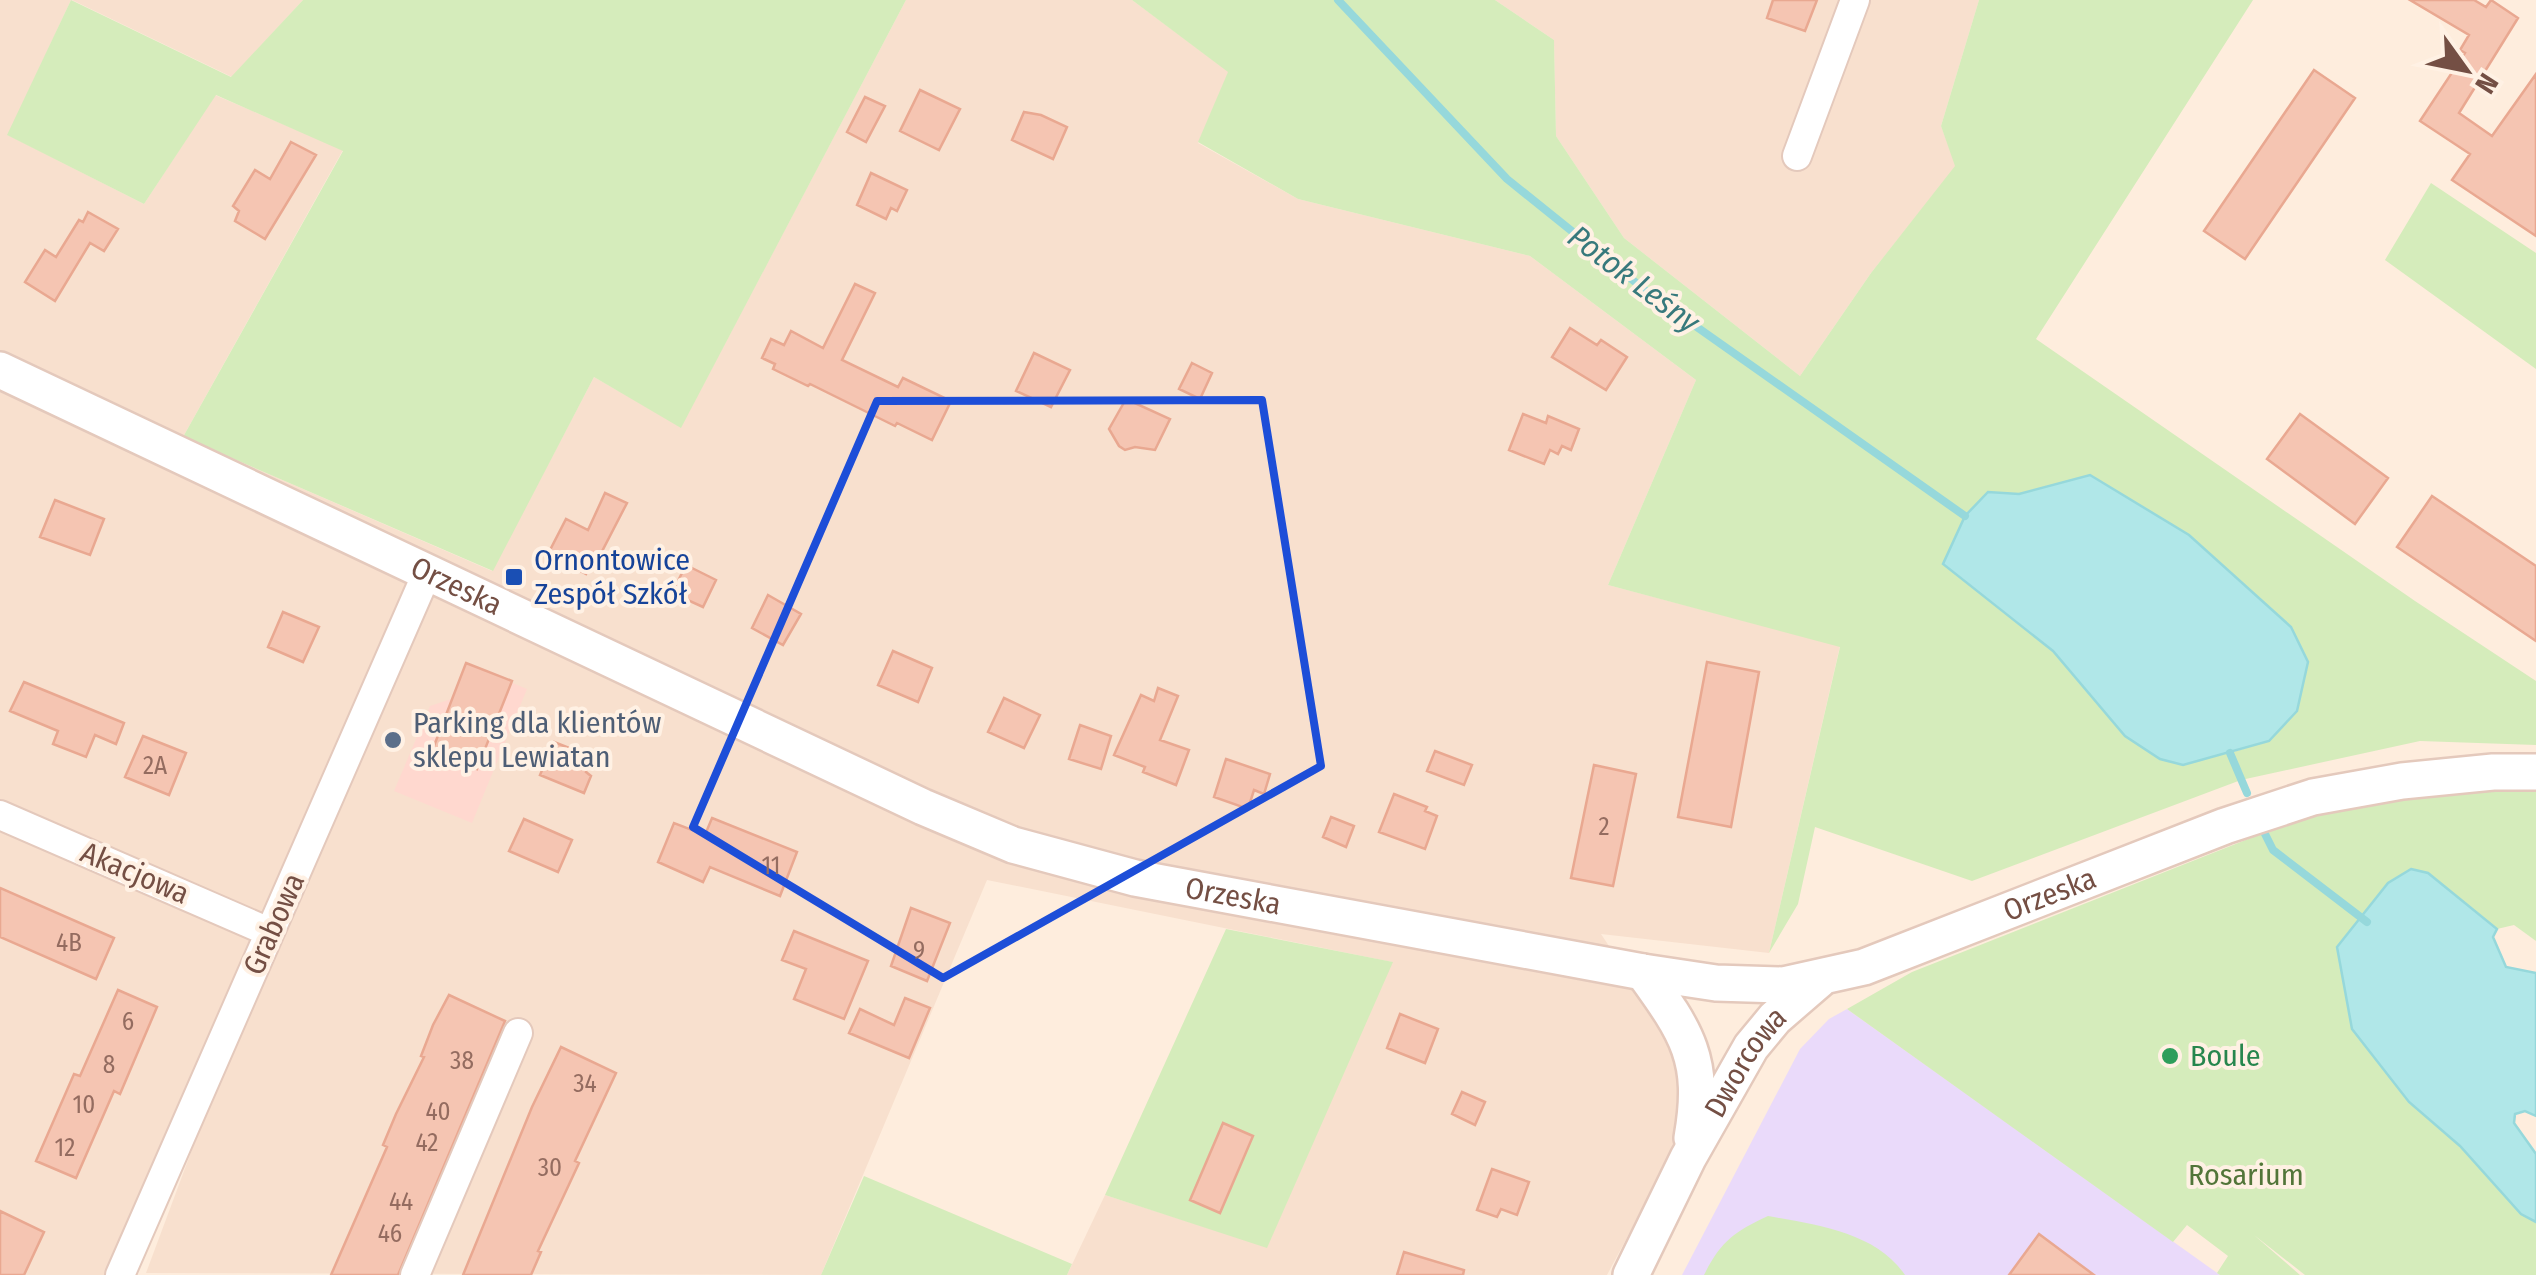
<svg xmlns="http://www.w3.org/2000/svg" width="2536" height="1275" font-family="'Fira Sans Condensed',sans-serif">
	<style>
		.residential { fill: #f8e0ce }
		.commercial { fill: #ffd8cf }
		.education { fill: #eadafa }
		.green { fill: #d5ecbb; fill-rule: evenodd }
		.water { fill: #b0e7e8; stroke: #96d8db; stroke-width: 2.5 }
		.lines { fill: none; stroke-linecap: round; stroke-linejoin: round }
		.stream { stroke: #96d8db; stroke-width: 8 }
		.building { fill: #f5c5b2; stroke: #e9a891; stroke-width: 2.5 }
		.minor-casing { stroke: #e4c9bc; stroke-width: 32 }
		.tertiary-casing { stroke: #e4c9bc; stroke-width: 40 }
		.minor { stroke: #fff; stroke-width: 28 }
		.tertiary { stroke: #fff; stroke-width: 35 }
		.marked { fill: none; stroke: #1d4ed8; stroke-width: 8; stroke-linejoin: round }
		.transit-dot { fill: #1a4fb4; stroke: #fff1e4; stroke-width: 4 }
		.service-dot { fill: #5c6f8a; stroke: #fff1e4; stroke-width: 4 }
		.leisure-dot { fill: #2e9e5b; stroke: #fff1e4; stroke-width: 4 }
		.labels { text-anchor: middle; stroke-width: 8; stroke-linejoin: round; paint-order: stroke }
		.number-label { font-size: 25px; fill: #946c60 }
		.transit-label { font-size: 30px; fill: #164399; stroke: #fff1e4; text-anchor: start }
		.street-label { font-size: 30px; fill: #744f44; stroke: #fff1e4 }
		.service-label { font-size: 30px; fill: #4e5e75; stroke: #fff1e4; text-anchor: start }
		.leisure-label { font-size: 30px; fill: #27864d; stroke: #fff1e4; text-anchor: start }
		.park-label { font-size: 30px; fill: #527539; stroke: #fff1e4 }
		.water-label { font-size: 32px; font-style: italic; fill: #37797c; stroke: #fff1e4 }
	</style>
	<rect width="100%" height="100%" fill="#feeddd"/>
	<path class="residential" d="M0 0H71L8 135 144 204 215 95 343 150 183 437 492 571 594 377 681 427 906 0H1132L1229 72 1198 143 1298 199 1530 256 1696 380 1608 585 1840 646 1769 953 1601 934 1671 1039 1683 1133 1607 1275H1067L1105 1195 1267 1247 1392 962 987 880 821 1275 146 1273 275 927 120 1275H0Z
		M72 0H303L232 77Z
		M1495 0H1979L1941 126 1956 166 1871 273 1800 376 1624 238 1556 136 1554 40Z"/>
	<path class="commercial" d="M465 663 527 689 472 823 394 791 430 706 451 699Z"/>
	<path class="education" d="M1847 1009 2220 1275H1682L1800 1049 1829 1019Z"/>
	<path class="green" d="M71 0 231 77 303 0H906L681 428 594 377 493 571 183 437 343 151 216 95 144 204 7 135Z
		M1132 0H1495L1554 40 1556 136 1624 238 1800 376 1871 273 1955 166 1941 126 1979 0H2253L2036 339 2415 601 2536 681V745L2420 741 2241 780 1972 881 1815 827 1798 904 1769 953 1840 647 1608 585 1696 380 1530 256 1298 199 1198 142 1228 72ZM2090 475 2297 711 2269 741 2230 753 2125 736 2053 651 1944 565 1988 492 2019 494Z
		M2431 183 2536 253V369L2385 260Z
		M2536 787V941L2514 925 2497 929 2428 873 2388 883 2337 947 2353 1029 2409 1102 2460 1146 2521 1214 2536 1222V1275H2305L2254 1235 2300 1275H2220L2217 1273 2228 1256 2187 1225 2173 1242 1847 1009 1912 972 2324 809 2446 790Z
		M1226 929 1393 962 1267 1248 1105 1195Z
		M864 1176 1072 1264 1067 1275H821Z
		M1768 1216C1816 1225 1876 1232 1905 1275H1704C1721 1241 1734 1232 1768 1216Z"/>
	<path class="water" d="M2090 475 2189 535 2291 627 2308 662 2297 711 2269 741 2183 765 2160 759 2125 736 2053 651 1943 564 1965 516 1988 492 2019 494Z
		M2411 869 2428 873 2497 929 2493 937 2506 967 2536 973V1116L2525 1111 2515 1114 2514 1123 2536 1154V1222L2521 1214 2460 1146 2409 1102 2352 1029 2337 947 2388 883Z"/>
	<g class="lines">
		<path class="stream" d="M1338 0 1507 179 1650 294 1965 516
			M2230 753 2247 793
			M2265 834 2273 850 2367 922"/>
	</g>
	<path class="building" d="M1773 0H1817L1805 31 1767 18Z
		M2410 0H2474L2486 7 2491 0 2518 18 2459 113 2492 136 2536 74V236L2452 180 2470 154 2420 121 2465 53 2460 50 2469 35Z
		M2314 70 2355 98 2245 259 2204 231Z
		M920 90 960 109 939 150 900 131Z
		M865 97 885 106 866 142 847 132Z
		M1024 112 1041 115 1067 127 1053 159 1012 140Z
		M291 142 316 155 265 239 235 221 239 211 233 206 255 170 270 179Z
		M871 173 907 190 897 211 891 208 886 219 857 205Z
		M88 212 118 229 104 251 90 243 55 301 25 282 45 250 56 257 79 220 83 222Z
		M855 284 875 293 842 360 898 387 903 378 951 401 932 440 897 423 895 426 810 384 808 386 773 369 775 364 762 358 771 339 784 345 791 331 823 348Z
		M1570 328 1597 345 1601 340 1627 357 1606 390 1552 357Z
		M1034 353 1070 370 1051 407 1016 391Z
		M1192 363 1212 373 1200 399 1179 389Z
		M1126 399 1170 419 1155 450 1135 447 1125 450 1119 446 1109 429Z
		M1523 414 1546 423 1548 416 1579 429 1571 450 1562 446 1558 454 1550 450 1544 464 1509 450Z
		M2300 414 2388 478 2355 524 2267 459Z
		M605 493 627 503 597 561 593 559 586 574 548 554 566 519 588 530Z
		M2432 496 2536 566V641L2397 547Z
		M55 500 104 519 90 555 40 537Z
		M686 565 716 580 703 607 672 593Z
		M768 595 801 614 783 645 752 628Z
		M283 612 319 627 303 662 268 647Z
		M893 651 932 668 918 702 878 685Z
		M1707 662 1759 672 1731 827 1678 817Z
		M466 663 512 681 477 769 432 751Z
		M24 682 124 723 116 744 95 735 86 757 53 744 58 731 10 711Z
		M1158 688 1178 696 1160 740 1189 750 1176 785 1143 772 1145 767 1114 755 1141 695 1154 701Z
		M1004 698 1040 715 1024 748 988 732Z
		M1080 725 1111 736 1101 769 1069 759Z
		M143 736 186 753 169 795 125 777Z
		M554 742 592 757 586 772 591 776 584 793 540 775Z
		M1435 751 1472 765 1464 785 1427 771Z
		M1226 759 1270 774 1264 794 1254 790 1248 809 1214 797Z
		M1594 765 1636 774 1613 886 1571 878Z
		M1394 794 1427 807 1425 811 1437 816 1425 849 1379 832Z
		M1331 817 1354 826 1346 847 1323 837Z
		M712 818 797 852 780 896 710 867 703 882 658 862 674 823 705 835Z
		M524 819 572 840 558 872 509 851Z
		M0 888 114 938 96 979 0 937Z
		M911 908 950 923 927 981 891 966Z
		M794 931 868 961 844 1019 794 999 806 969 782 960Z
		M118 990 157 1007 120 1094 114 1091 76 1178 36 1161 74 1074 80 1076Z
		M449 995 505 1021 398 1275H331L387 1147 383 1145 396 1114 424 1057 421 1056 433 1025Z
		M905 998 930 1008 909 1058 849 1033 860 1009 894 1025Z
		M1400 1014 1438 1029 1425 1063 1387 1048Z
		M561 1047 616 1073 575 1161 579 1163 538 1251 541 1252 531 1275H463L532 1107Z
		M1462 1092 1485 1102 1475 1125 1452 1114Z
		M1223 1123 1253 1136 1220 1213 1190 1200Z
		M1492 1169 1529 1182 1517 1215 1501 1209 1497 1217 1477 1210Z
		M0 1211 44 1232 24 1275H0Z
		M2039 1234 2094 1275H2009Z
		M1404 1252 1464 1270 1463 1275H1397Z"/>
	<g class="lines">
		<g class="minor-casing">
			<path id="minor" d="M1797 156 1855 0
				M0 815 269 932
				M120 1275 427 573
				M415 1275 518 1033"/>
		</g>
		<g class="tertiary-casing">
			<g id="tertiary">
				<path id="s1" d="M0 370 923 807 1013 845 1135 878 1643 972 1716 983 1783 985 1864 967 2225 826 2313 797 2402 781 2493 772H2536"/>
				<path d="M1643 972C1687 1033 1706 1059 1692 1138"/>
				<path id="s2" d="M1631 1275 1688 1158 1751 1047 1775 1018 1819 980"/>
			</g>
		</g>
		<use href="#minor" class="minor"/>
		<use href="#tertiary" class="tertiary"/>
	</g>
	<path class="marked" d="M1262 400 1321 766 943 978 693 827 877 401Z"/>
	<rect class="transit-dot" x="504" y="567" width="20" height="20" rx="5"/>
	<circle class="service-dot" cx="393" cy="740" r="10"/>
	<circle class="leisure-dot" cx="2170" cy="1056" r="10"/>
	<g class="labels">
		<g class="number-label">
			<text x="155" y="774">2A</text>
			<text x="1604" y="835">2</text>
			<text x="771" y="874">11</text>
			<text x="69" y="951">4B</text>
			<text x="919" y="959">9</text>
			<text x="128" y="1030">6</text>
			<text x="462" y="1069">38</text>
			<text x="109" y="1073">8</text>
			<text x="585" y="1092">34</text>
			<text x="84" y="1113">10</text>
			<text x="438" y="1120">40</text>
			<text x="427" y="1151">42</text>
			<text x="65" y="1156">12</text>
			<text x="550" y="1176">30</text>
			<text x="401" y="1210">44</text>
			<text x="390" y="1242">46</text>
		</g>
		<g class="transit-label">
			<text x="534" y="570">Ornontowice<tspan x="534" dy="34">Zespół Szkół</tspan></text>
		</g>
		<g class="street-label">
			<text dy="10" stroke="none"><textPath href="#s1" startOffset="505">Orzeska</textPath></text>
			<text transform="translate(135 873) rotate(23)" y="10">Akacjowa</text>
			<text dy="10" stroke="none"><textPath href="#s1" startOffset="2185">Orzeska</textPath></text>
			<text dy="10" stroke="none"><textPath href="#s1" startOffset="1345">Orzeska</textPath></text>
			<text transform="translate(274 924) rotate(-66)" y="10">Grabowa</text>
			<text dy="10" stroke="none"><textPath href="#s2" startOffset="242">Dworcowa</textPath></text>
		</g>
		<g class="service-label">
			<text x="413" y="733">Parking dla klientów<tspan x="413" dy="34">sklepu Lewiatan</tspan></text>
		</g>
		<g class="leisure-label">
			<text x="2190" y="1066">Boule</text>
		</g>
		<g class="park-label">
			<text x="2246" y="1185">Rosarium</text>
		</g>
		<g class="water-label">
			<text transform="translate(1634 279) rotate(37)" y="11">Potok Leśny</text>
		</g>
	</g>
	<g transform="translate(2466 70) rotate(123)" stroke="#fff1e4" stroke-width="8" paint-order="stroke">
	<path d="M0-8L18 38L0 25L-18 38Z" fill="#744f44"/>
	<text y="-15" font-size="28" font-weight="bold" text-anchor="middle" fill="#744f44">N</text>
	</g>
</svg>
